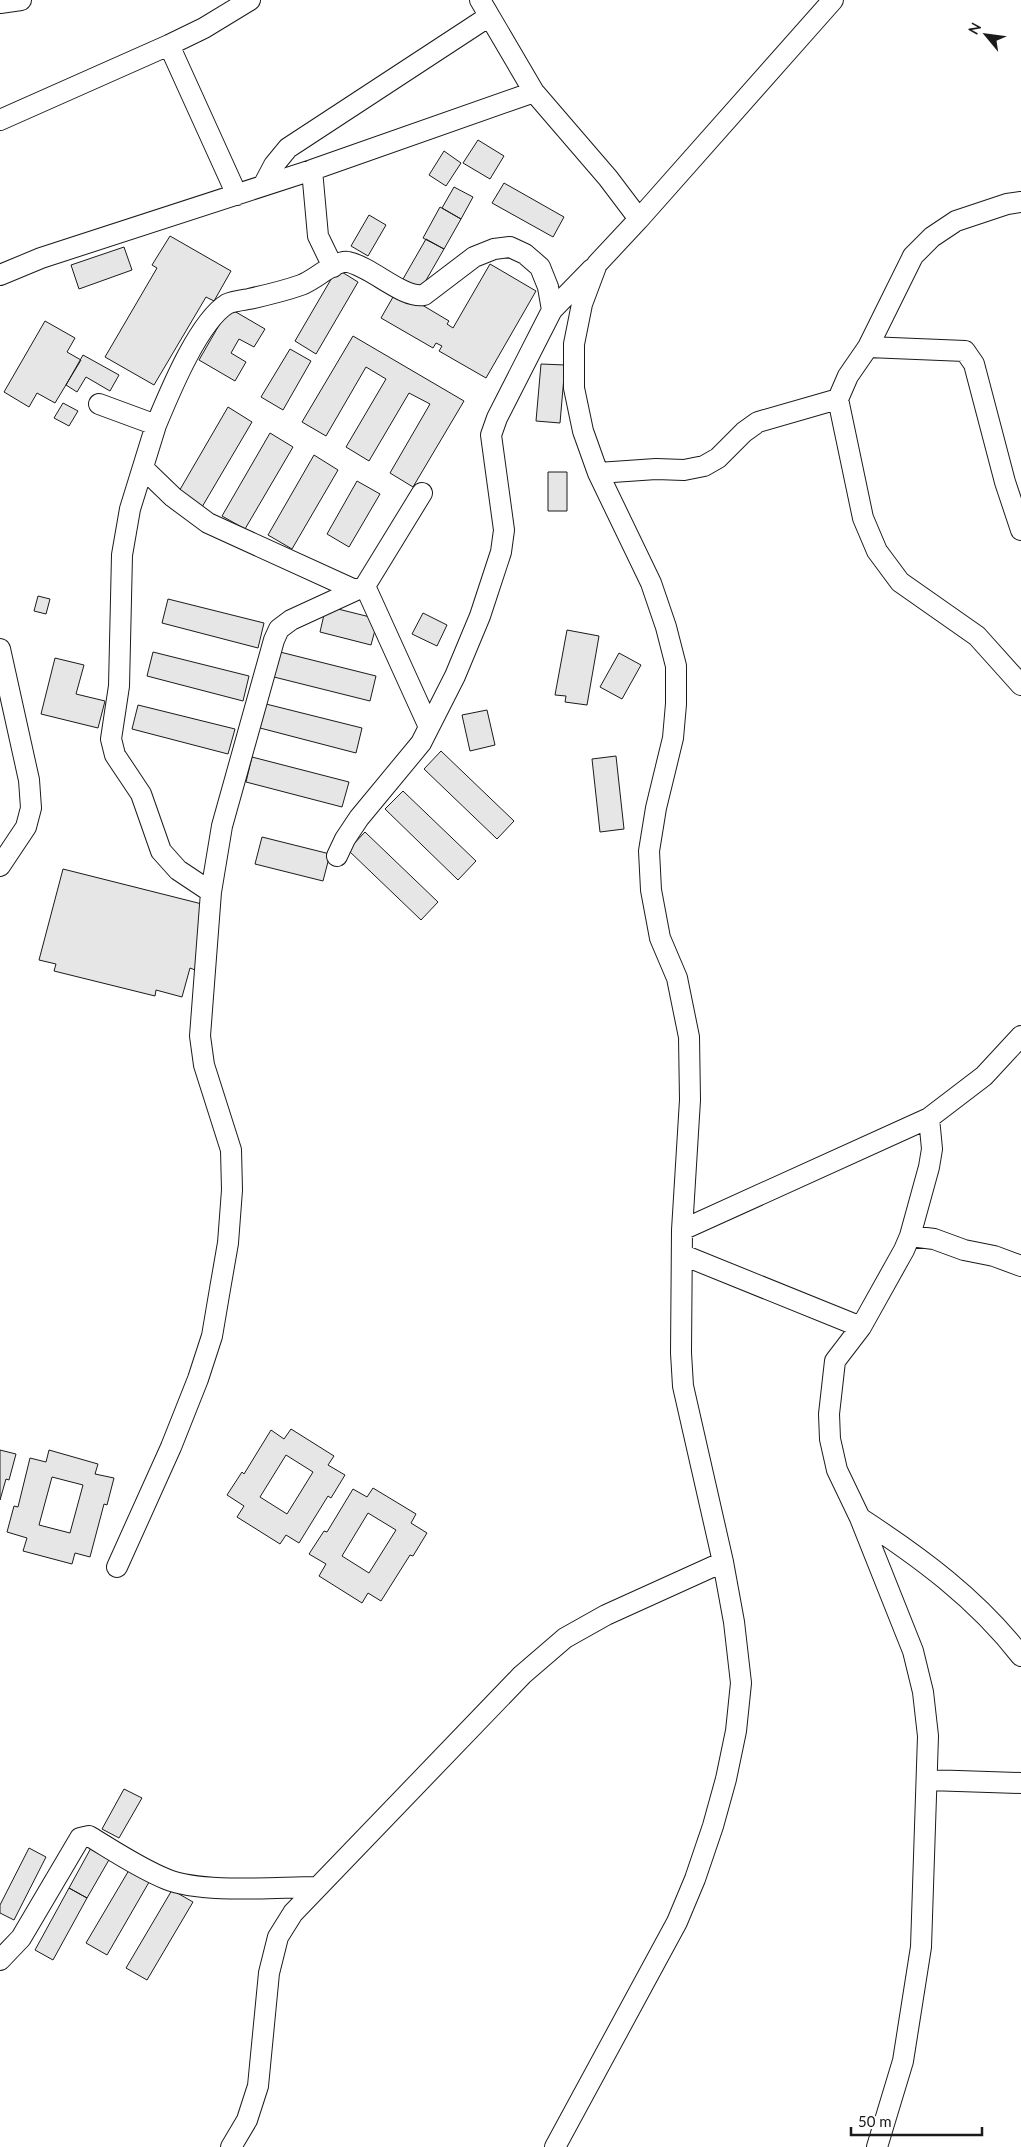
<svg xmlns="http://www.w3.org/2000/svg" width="1021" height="2147" font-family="Lato,sans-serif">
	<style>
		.building { fill: #e6e6e6; stroke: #1a1a1a; fill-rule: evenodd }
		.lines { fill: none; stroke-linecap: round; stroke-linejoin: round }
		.minor-casing { stroke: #1a1a1a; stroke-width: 22 }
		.minor { stroke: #fff; stroke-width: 20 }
	</style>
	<rect width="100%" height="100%" fill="#fff"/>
	<path class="building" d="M478 140 504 156 490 179 463 163Z
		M444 151 461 163 446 186 429 175Z
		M504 183 564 217 553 237 492 203Z
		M454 187 473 197 461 219 442 208Z
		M440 207 461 219 444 249 423 238Z
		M369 215 386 225 368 256 351 246Z
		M170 236 231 271 214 301 206 297 154 385 105 357 157 268 152 265Z
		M426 239 444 249 421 289 403 279Z
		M124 247 132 270 79 289 71 265Z
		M490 264 536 291 486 378 439 351 442 346 436 343 433 348 381 318 397 290 449 321 447 324 453 328Z
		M337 269 358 282 316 354 295 341Z
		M229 308 265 329 254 347 239 339 231 353 246 362 235 381 199 360Z
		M45 321 75 338 67 352 81 360 55 403 37 393 29 407 4 392Z
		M353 336 464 401 413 487 390 473 430 404 409 393 369 461 346 447 386 379 366 367 326 436 302 422Z
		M290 349 311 361 283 410 261 397Z
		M83 355 119 375 110 391 86 377 77 392 66 385Z
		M541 364 565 365 560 423 536 421Z
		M63 403 78 411 69 426 54 418Z
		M228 407 252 422 202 507 178 493Z
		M270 433 293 447 245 529 222 516Z
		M314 455 338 470 292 549 268 535Z
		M548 472H567V511H548Z
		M357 481 380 494 349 547 327 534Z
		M38 596 50 599 46 614 34 611Z
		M168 599 264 623 258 648 162 623Z
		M326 606 378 619 371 645 320 632Z
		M423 613 447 625 437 646 412 634Z
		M567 630 599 636 587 705 565 702 566 696 555 695Z
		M153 652 249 676 243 701 147 676Z
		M280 652 376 676 370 701 274 677Z
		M619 653 641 665 622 699 600 687Z
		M55 658 84 665 76 694 105 701 98 728 41 714Z
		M266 704 362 728 356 753 260 728Z
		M138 705 235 729 228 754 132 729Z
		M487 710 495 745 470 751 462 715Z
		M441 751 514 821 497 839 424 769Z
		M616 756 624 829 600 832 592 759Z
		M252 757 349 782 342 807 246 782Z
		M403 791 476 861 458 880 385 809Z
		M365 832 438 902 421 920 348 850Z
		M262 837 330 854 323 881 255 864Z
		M63 869 202 904 209 914 195 970 190 968 182 997 156 990 155 996 54 971 56 964 39 960Z
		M291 1429 334 1456 328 1465 345 1475 331 1498 328 1496 299 1543 286 1535 280 1544 237 1517 244 1506 227 1495 242 1472 244 1474 271 1430 284 1439ZM286 1455 313 1472 287 1514 260 1497Z
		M0 1450 16 1454 9 1480 6 1479 0 1500Z
		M49 1450 98 1464 95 1474 114 1478 107 1505 104 1504 90 1557 75 1553 72 1564 23 1551 27 1538 7 1532 14 1506 18 1507 30 1458 46 1462ZM52 1477 83 1485 70 1533 39 1525Z
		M373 1488 416 1514 411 1523 427 1533 413 1556 410 1555 381 1601 368 1593 362 1603 319 1576 326 1564 309 1554 324 1531 327 1532 353 1489 367 1497ZM368 1513 396 1530 369 1573 342 1556Z
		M124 1789 142 1798 119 1838 102 1829Z
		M29 1848 46 1857 14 1920 0 1913V1905Z
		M91 1848 110 1858 87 1898 69 1888Z
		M132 1865 152 1877 107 1955 86 1943Z
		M69 1888 87 1898 53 1960 35 1950Z
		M172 1890 193 1902 147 1980 126 1968Z"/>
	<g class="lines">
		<g class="minor-casing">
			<path id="minor" d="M480 0 534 92 608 178 639 219 833 0
				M0 3 21 0
				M169 45 237 195
				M0 120 169 45 204 28 250 0
				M312 170 318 236 333 267
				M264 184 274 165 288 148 488 17
				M1021 202 1007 204 956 221 932 237 913 256 868 347 848 376 838 399 863 518 877 551 900 582 977 636 1021 685
				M0 275 41 258 312 170 534 92
				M868 347 965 351 974 364 1005 482 1021 530
				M99 404 156 425 130 509 122 555 119 686 111 739 115 755 141 794 161 851 178 870 211 892
				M156 425C169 394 198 322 227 304 233 301 243 300 249 299 267 295 284 291 301 285 315 280 335 260 348 262 372 267 403 299 424 295L474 257 494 249 510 247 525 254 540 267 548 287 552 310
				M143 468 173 497 208 523 355 590
				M598 473 656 469 684 470 704 466 718 458 744 432 758 422 838 399
				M422 493 365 586 429 727
				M0 649 29 780 31 808 26 827 0 866
				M337 856 345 839 359 818 421 743 455 676 480 616 501 552 504 530 491 435 497 418 552 310 592 269
				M682 1230 929 1118 984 1076 1021 1036
				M910 1236 934 1239 964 1250 994 1256 1021 1266
				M683 1255 861 1327
				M860 1518C920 1557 977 1599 1021 1656
				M117 1567 171 1447 198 1379 212 1336 220 1289 228 1243 232 1190 231 1150 204 1065 200 1036 211 892 222 826 274 640 279 629 291 620 365 586
				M928 1780 1021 1783
				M0 1960 21 1938 80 1838 89 1836C114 1851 139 1868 166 1879 202 1894 276 1887 316 1887
				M231 2147 247 2120 258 2086 269 1973 278 1937 293 1913 522 1675 565 1638 606 1615 723 1562
				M555 2147 677 1922 695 1879 713 1826 726 1779 736 1731 741 1683 734 1622 723 1562 683 1386 681 1353 682 1230 690 1100 689 1037 677 978 660 938 651 890 649 851 656 808 673 738 676 704V666L666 627 651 583 598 473 583 431 574 388V344L582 304 597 264 639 219
				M877 2147 903 2061 921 1947 928 1736 923 1692 913 1651 860 1518 837 1470 830 1439 829 1414 835 1361 861 1327 904 1250 910 1236 929 1167 932 1149 929 1118"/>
		</g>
		<use href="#minor" class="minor"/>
	</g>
	<g transform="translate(986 35) rotate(299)" stroke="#ffffff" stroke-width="4" paint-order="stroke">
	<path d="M0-4L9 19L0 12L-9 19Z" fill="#1a1a1a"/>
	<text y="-8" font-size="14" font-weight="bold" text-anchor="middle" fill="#1a1a1a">N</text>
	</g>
	<path d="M851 2127v8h131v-8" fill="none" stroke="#1a1a1a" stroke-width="2.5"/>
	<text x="858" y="2127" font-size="15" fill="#1a1a1a" stroke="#ffffff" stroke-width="4" paint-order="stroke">50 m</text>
</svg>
